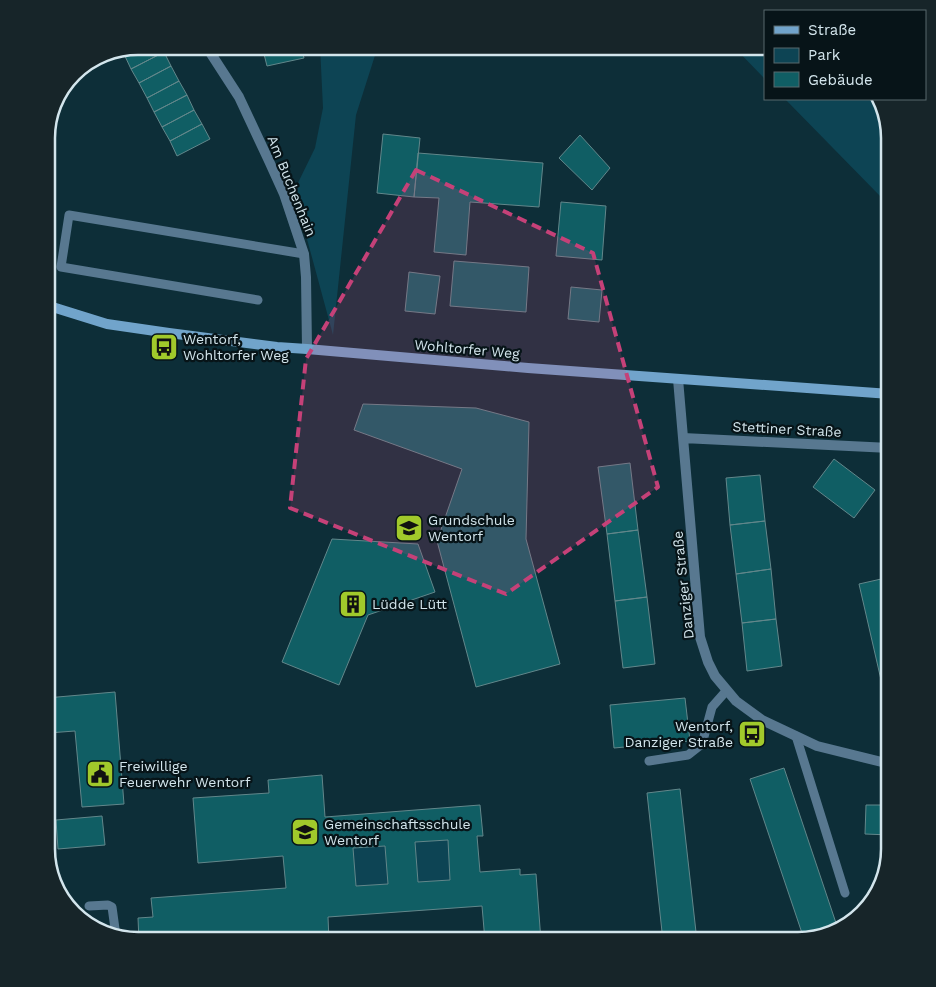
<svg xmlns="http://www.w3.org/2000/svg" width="936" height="987" font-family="'Work Sans',sans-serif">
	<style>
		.green { fill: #0d4454 }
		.building { fill: #105e64; stroke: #62878b; fill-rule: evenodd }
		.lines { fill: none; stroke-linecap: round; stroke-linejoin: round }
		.lane { stroke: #587890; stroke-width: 9 }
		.street { stroke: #587890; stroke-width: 10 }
		.secondary { stroke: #71a4cb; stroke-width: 10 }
		.marked { fill: #c54178; fill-opacity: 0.2; stroke: #c54178; stroke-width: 4; stroke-dasharray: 10 6; stroke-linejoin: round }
		.labels { text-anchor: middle; stroke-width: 4.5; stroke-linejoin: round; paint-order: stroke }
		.street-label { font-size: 14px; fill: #d3e5ec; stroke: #071418 }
		.poi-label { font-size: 14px; fill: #d3e5ec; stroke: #071418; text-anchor: start }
		.rim { fill: none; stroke: #d3e5ec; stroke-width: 2.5 }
	</style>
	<rect width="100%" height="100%" fill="#0d2e38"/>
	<path class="green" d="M320 46H378L356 115 333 335 294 191 315 148 323 108Z
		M733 46H765V79Z
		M785 99H875L890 137V196H880Z
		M448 840 450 880 418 882 415 842Z
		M385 846 388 884 356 886 353 848Z"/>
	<path class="building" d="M139 46H161L164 52 131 69 124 54Z
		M262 46H301L304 58 267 66Z
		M164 52 171 66 139 83 131 69Z
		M171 66 179 81 147 98 139 83Z
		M179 81 187 95 154 112 147 98Z
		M187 95 194 110 162 127 154 112Z
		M194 110 202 124 170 141 162 127Z
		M202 124 210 139 177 156 170 141Z
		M383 134 420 138 414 197 377 193Z
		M580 135 610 168 592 190 559 158Z
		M418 153 543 163 539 207 470 202 466 255 434 252 439 198 414 197Z
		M561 202 606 206 602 260 556 256Z
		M454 261 529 267 526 312 450 306Z
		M409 272 440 276 435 314 405 311Z
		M571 287 602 290 599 322 568 319Z
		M363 404 476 408 529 422 526 539 560 664 476 687 437 541 462 469 354 430Z
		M834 459 875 490 854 518 813 487Z
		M630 463 638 530 607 534 598 467Z
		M760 475 765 521 730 525 726 478Z
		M765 521 771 569 736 574 730 525Z
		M638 530 647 597 615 601 607 534Z
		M332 539 418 544 435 592 368 615 339 685 282 662Z
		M771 569 776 619 742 623 736 574Z
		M890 577V719L859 584Z
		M647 597 655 664 623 668 615 601Z
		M776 619 782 666 747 671 742 623Z
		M115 692 124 804 82 807 75 731 48 733 49 745H46V698Z
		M685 698 690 741 614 748 610 705Z
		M784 768 837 926 804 939 750 779Z
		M322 775 325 817 480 805 483 836H477L480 872 520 869V875L536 874 541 941H485L482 906 328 917 329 941H139L138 918 153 917 151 898 286 888 283 856 198 863 193 798 269 793 268 780ZM448 840 450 880 418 882 415 842ZM385 846 388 884 356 886 353 848Z
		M680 789 697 941H663L647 793Z
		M866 805H890V835L865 834Z
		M102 816 105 845 58 849 56 820Z"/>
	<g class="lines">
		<path class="lane" d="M258 300 61 267 69 215 304 254
			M796 736 845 893
			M649 761 688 755 702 744 712 707 727 690
			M89 906 108 905 112 907 116 936"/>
		<path class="street" d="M206 46 239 97 269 161 284 194 304 254 306 277 307 349
			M678 379 700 637 708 662 715 676 736 701 762 720 817 746 890 764
			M683 438 890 448"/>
		<path class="secondary" d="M46 305 107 324 169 333 277 347 307 349 528 368 890 394"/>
	</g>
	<path class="marked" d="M416 170 593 253 658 487 506 594 290 508 306 359Z"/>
	<defs>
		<g id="bus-square" transform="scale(1.4375)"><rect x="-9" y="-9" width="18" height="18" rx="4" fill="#a1c92b" stroke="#071418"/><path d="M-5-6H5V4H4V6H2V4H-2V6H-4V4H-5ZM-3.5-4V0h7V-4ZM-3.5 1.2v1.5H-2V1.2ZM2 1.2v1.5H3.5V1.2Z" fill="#111"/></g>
		<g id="school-square" transform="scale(1.4375)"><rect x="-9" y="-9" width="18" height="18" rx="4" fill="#a1c92b" stroke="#071418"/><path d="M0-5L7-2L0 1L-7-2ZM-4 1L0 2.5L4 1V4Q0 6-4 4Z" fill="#111"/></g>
		<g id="building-square" transform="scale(1.4375)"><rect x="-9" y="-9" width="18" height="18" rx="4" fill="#a1c92b" stroke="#071418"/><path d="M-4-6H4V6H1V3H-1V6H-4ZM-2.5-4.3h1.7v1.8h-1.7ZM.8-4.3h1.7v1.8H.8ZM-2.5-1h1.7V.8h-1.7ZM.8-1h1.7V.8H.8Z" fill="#111"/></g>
		<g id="civic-square" transform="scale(1.4375)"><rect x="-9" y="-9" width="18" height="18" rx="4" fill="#a1c92b" stroke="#071418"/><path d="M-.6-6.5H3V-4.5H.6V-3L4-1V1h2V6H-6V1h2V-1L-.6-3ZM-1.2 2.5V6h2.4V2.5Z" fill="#111"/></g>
	</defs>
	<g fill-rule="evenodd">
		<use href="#bus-square" x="164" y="347"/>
		<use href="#school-square" x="409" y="528"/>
		<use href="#building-square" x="353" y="604"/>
		<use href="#bus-square" x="752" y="734"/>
		<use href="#civic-square" x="100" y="774"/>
		<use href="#school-square" x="305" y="832"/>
	</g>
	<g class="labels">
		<g class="street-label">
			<text transform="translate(292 186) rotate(68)" y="5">Am Buchenhain</text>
			<text transform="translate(467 349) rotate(5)" y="5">Wohltorfer Weg</text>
			<text transform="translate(787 429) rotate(3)" y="5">Stettiner Straße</text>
			<text transform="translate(683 585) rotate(-96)" y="5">Danziger Straße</text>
		</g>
		<g class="poi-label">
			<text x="183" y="344">Wentorf,<tspan x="183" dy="16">Wohltorfer Weg</tspan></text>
			<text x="428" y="525">Grundschule<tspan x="428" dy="16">Wentorf</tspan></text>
			<text x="372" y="609">Lüdde Lütt</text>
			<text x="733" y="731" text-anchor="end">Wentorf,<tspan x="733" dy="16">Danziger Straße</tspan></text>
			<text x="119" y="771">Freiwillige<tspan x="119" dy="16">Feuerwehr Wentorf</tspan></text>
			<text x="324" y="829">Gemeinschaftsschule<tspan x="324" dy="16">Wentorf</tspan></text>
		</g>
	</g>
	<path d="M0 0H936V987H0ZM138 55H798A83 83 0 0 1 881 138V849A83 83 0 0 1 798 932H138A83 83 0 0 1 55 849V138A83 83 0 0 1 138 55Z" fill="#172529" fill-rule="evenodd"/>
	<path class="rim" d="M138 55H798A83 83 0 0 1 881 138V849A83 83 0 0 1 798 932H138A83 83 0 0 1 55 849V138A83 83 0 0 1 138 55Z"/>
	<rect x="764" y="10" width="162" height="90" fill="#071418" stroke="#59686d"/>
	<rect x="774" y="26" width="25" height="8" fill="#71a4cb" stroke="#59686d"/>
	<text x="808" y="35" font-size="15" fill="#d3e5ec">Straße</text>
	<rect x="774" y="48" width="25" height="15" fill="#0d4454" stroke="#59686d"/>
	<text x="808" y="60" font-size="15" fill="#d3e5ec">Park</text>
	<rect x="774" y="72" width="25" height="15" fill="#105e64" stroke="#59686d"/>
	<text x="808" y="85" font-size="15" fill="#d3e5ec">Gebäude</text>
</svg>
